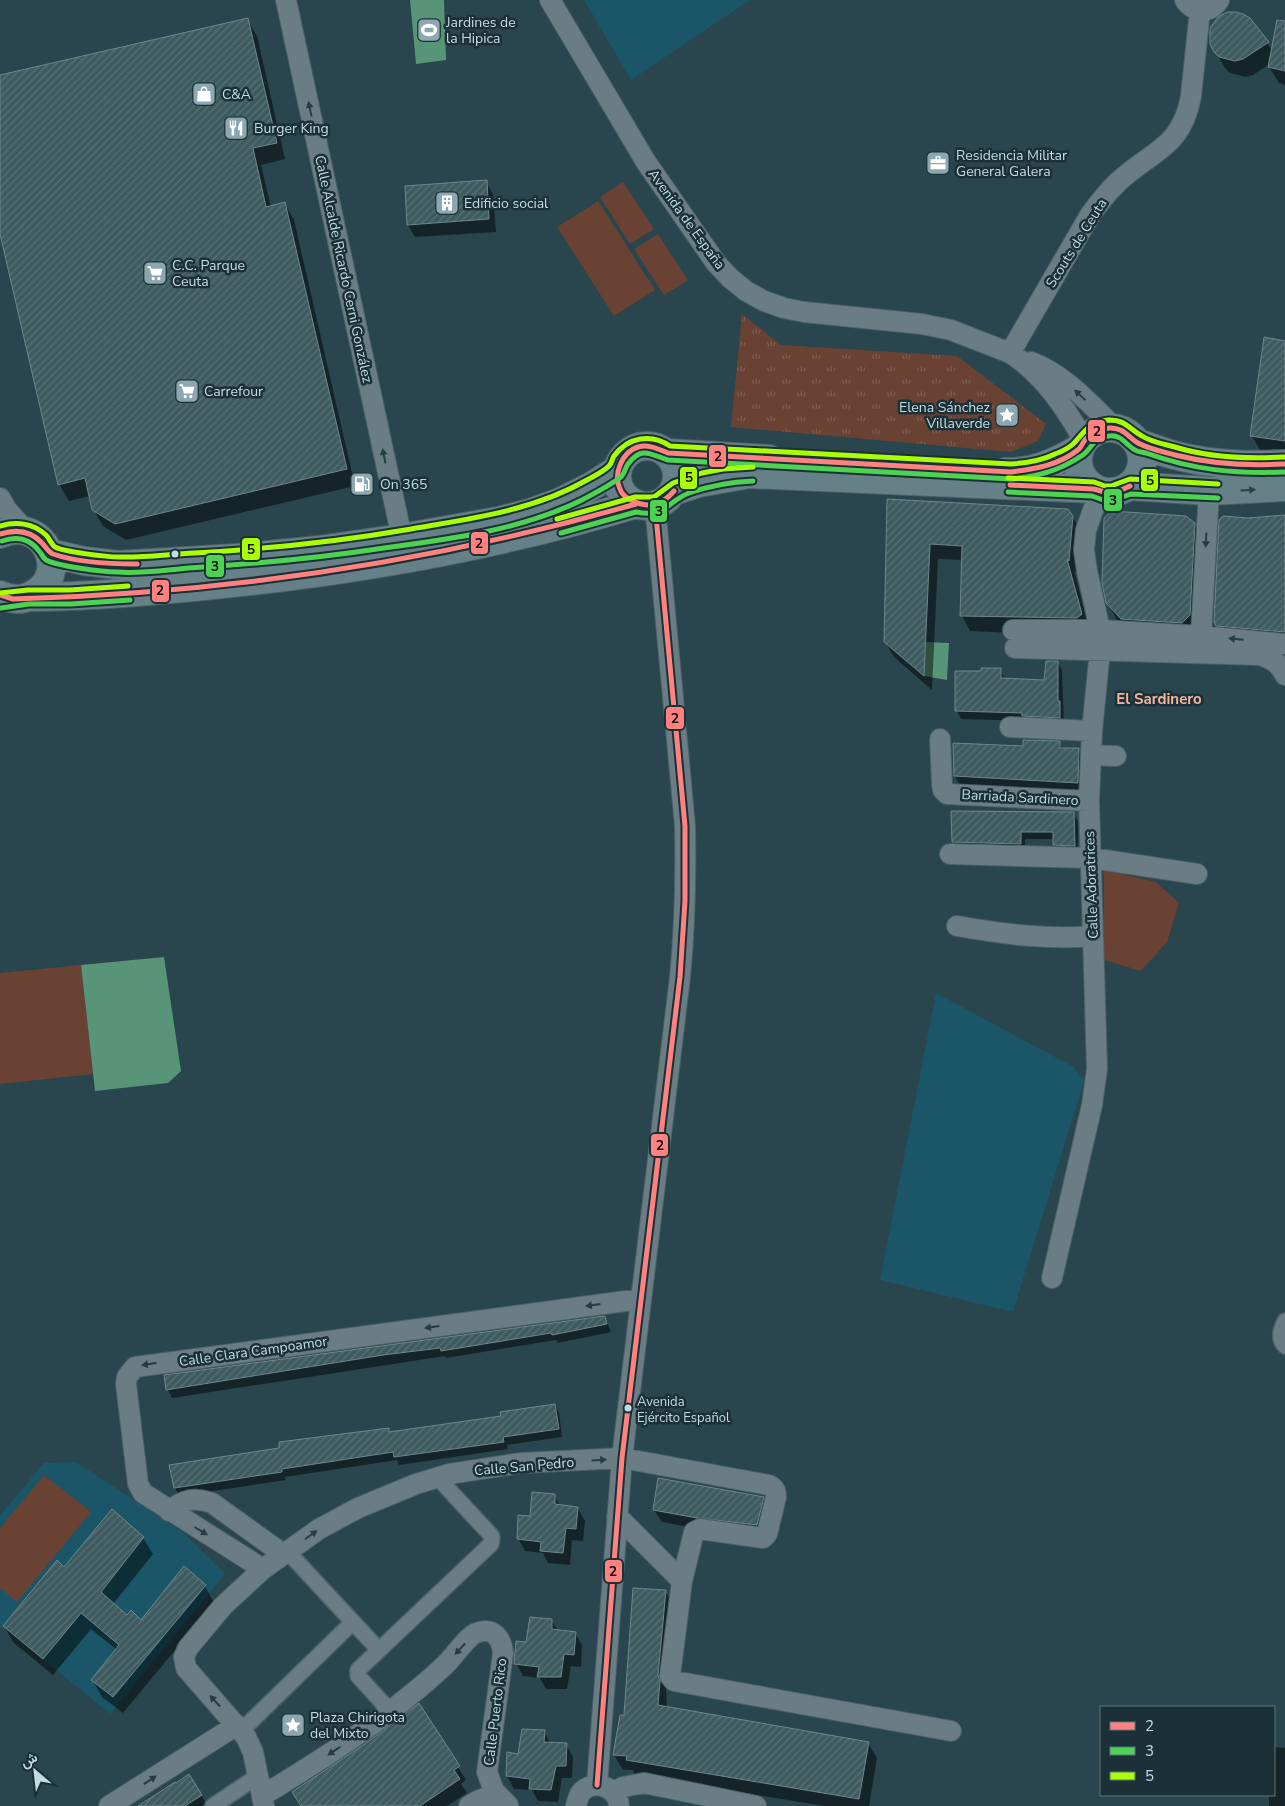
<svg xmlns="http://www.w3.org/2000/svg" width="1285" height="1806" font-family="'Nunito Sans',Vazirmatn,sans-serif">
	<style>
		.built { fill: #1a5667 }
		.park { fill: url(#park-tufts) }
		.pitch { fill: #6a4233 }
		.water { fill: #589477 }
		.shadow { fill: #0007 }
		.building { fill: url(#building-hatch); stroke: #6f878b }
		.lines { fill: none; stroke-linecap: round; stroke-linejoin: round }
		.pedestrian-casing { stroke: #4b6067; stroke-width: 18 }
		.minor-casing { stroke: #4b6067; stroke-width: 22 }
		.trunk-casing { stroke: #4b6067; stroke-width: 30 }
		.pedestrian { stroke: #6a7d84; stroke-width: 15 }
		.minor { stroke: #6a7d84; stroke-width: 20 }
		.trunk { stroke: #668088; stroke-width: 28 }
		.bus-1-casing { stroke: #1b3037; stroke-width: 9 }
		.bus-2-casing { stroke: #1b3037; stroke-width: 9 }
		.bus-3-casing { stroke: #1b3037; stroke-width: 9 }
		.bus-1 { stroke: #ff8280; stroke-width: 5 }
		.bus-2 { stroke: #4dd252; stroke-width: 5 }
		.bus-3 { stroke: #abff04; stroke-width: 5 }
		.oneway { fill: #273c43 }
		.oneway2 { fill: #2a4047 }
		.bus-dot { fill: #c2dce4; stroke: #1b3037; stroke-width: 2 }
		.labels { text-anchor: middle; stroke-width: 5; stroke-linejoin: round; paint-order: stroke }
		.bus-label { font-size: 13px; fill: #c2dce4; stroke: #1b3037; text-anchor: start }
		.poi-label { font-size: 14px; fill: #c2dce4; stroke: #1b3037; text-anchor: start }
		.street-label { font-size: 14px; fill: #c2dce4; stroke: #1b3037 }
		.neighbourhood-label { font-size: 15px; font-weight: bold; fill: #f5b6a0; stroke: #1b3037 }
		.line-badge { stroke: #1b3037; stroke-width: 2 }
		.pale-badge-label { font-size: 14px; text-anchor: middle; font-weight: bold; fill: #111 }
	</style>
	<defs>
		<pattern id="park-tufts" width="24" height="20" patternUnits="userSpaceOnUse" patternTransform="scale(1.25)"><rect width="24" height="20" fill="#6a4233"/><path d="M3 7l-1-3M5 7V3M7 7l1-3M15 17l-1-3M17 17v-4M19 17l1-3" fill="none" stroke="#7e5d50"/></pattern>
		<pattern id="building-hatch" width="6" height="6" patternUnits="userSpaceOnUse" patternTransform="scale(1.25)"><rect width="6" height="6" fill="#3e5b60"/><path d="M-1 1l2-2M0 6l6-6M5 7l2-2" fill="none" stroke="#587277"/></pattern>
	</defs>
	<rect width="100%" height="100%" fill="#29454d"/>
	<path class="built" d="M584 0H750L631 80Z
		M936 993 1074 1067 1084 1081 1013 1312 880 1280Z
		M76 1462 184 1533 225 1574 110 1714 3 1626 0 1628V1515L44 1463Z"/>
	<path class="park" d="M742 314 781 345 957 356 1046 424 1038 441 1011 452 731 427Z"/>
	<path class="pitch" d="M623 182 654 229 630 244 600 197Z
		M598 201 655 290 614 316 557 227Z
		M658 234 688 280 664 295 634 249Z
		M1104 870 1156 882 1179 903 1167 942 1141 971 1104 960Z
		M81 965 93 1074 0 1084V973Z
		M44 1475 91 1512 17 1602 0 1588V1528Z"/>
	<path class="water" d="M410 0H444L446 60 416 64Z
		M926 642 949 643 947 680 924 676Z
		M164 957 181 1071 168 1083 95 1091 81 965Z"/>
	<path class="shadow" d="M247 19 257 36 285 159 261 165 271 207 285 204 294 220 355 486 126 540 103 526 93 509 90 496 69 501 59 484 0 230V77Z
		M1249 19 1272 50 1278 19 1285 21V85L1279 83 1268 65 1253 75 1246 77 1230 73 1225 68 1211 44Z
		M486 182 493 194 496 232 415 237 408 225Z
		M1285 342V456L1261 452 1252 436Z
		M889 501 1072 516 1081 532 1077 574 1074 570 1089 629 1013 633 970 631 962 616 963 560 938 559 932 690 894 657 885 641Z
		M1285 516V648L1225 639 1215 622 1248 519Z
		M1194 524 1204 541 1199 632 1131 636 1117 620 1107 603Z
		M1057 662 1062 670 1064 725 1027 721 961 719 957 711 982 672 1000 670 1005 679 1045 681Z
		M1059 743 1063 749 1079 750 1085 760 1083 793 961 787 955 776 1024 747Z
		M1073 814 1078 821V853L1059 852 1055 845 1054 839H1025V851L957 849 953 842Z
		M605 1317 611 1332 558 1343 556 1340 446 1358 445 1356 172 1398 168 1390 165 1376Z
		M555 1405 559 1413 562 1437 507 1445 508 1449 399 1465 397 1460 285 1477 286 1480 180 1496 175 1488 171 1466 281 1449 388 1429 390 1433 502 1417Z
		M554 1495 560 1506 578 1509 585 1521 583 1541 572 1540 570 1565 548 1563 543 1553 525 1551 518 1538Z
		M763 1498 770 1510 764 1537 705 1530 662 1522 654 1510Z
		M143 1538 153 1554 113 1604 127 1616 141 1622 205 1586 214 1603 123 1713 102 1697 93 1681 117 1650 91 1629 53 1675 14 1643 4 1626 64 1568Z
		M665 1591 674 1606 666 1690 667 1707 868 1743 877 1758 869 1806H824L635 1775 633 1770H623L614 1755Z
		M551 1620 558 1631 575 1633 582 1645 581 1667 571 1666 567 1689H546L540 1678 523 1676 516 1663 527 1644Z
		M419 1705 466 1780 461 1784 467 1793 447 1806H302L366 1745Z
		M544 1732 551 1744H566L573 1757 572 1778H562L558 1802 538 1801 532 1790 514 1789 507 1776 509 1754 519 1755Z
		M1274 1747 1285 1748V1806H1269V1795H1274Z
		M201 1795 206 1803 202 1806H140Z"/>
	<path class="building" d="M1227 12H1235L1243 14 1250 18 1269 42 1243 59 1235 61 1219 57 1214 52 1210 44V28L1218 17Z
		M248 18 277 143 253 148 266 207 285 202 347 469 115 524 92 510 85 478 58 485 0 234V75Z
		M1277 20 1285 21V71L1268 67Z
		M487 180 489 219 407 225 405 186Z
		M1264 337 1285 341V441L1250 436Z
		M887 499 1068 509 1073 516 1069 561 1067 559 1082 614 1077 618 960 616 962 546 930 544 924 676 884 642Z
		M1112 511 1186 516 1195 523 1190 615 1182 623 1121 619 1106 603 1102 583 1104 518Z
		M1285 515V632L1216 626 1214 622 1219 520 1223 516 1248 518Z
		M1046 661H1058V701H1060V718L1022 716V713L955 711V671H981V668H1001V678L1044 680Z
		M1023 740 1060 741V748H1079L1078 783 954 776 953 743 1023 746Z
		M951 811 1074 812 1075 846 1053 845V832H1021V844L952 842Z
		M605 1316 607 1324 552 1335 551 1333 441 1351 440 1348 383 1355 166 1390 164 1375Z
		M555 1404 559 1429 503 1437 504 1442 394 1457 393 1452 282 1469V1472L174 1488 169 1465 279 1448V1442L389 1428V1432L501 1416 500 1412Z
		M658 1478 764 1497 757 1525 697 1518 653 1510Z
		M532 1492 555 1494V1504L578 1507 576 1529 566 1528 563 1553 540 1551 541 1542 517 1539 518 1515 530 1516Z
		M112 1509 144 1537 101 1592 127 1615 131 1610 141 1620 184 1566 206 1585 113 1697 91 1680 119 1645 81 1613 43 1659 3 1626 57 1560 64 1567Z
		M633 1588 666 1590 658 1675 660 1681 658 1705 869 1742 859 1799 626 1760 627 1756 613 1755 620 1715H624Z
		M530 1617 552 1619V1629L576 1632 574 1655 564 1654 561 1677H537L539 1667 514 1664 516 1641 526 1642Z
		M419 1703 460 1766 454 1770 460 1779 420 1806H301L292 1792 365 1744Z
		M522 1729 545 1730 544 1742 567 1743 566 1766H556L551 1790 529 1789 530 1779 506 1776 507 1752 518 1754Z
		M189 1774 202 1795 185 1806H138L175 1782 176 1783Z"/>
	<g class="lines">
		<g class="pedestrian-casing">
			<path id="pedestrian" d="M1285 1321C1281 1329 1278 1339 1285 1346
				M287 1551 379 1650
				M390 1711 358 1676V1670L491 1544 492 1537 489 1533 438 1478
				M241 1731 353 1622
				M213 1806 258 1776"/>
		</g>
		<g class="minor-casing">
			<path id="minor" d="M286 0 402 538
				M550 0 646 162 716 263 730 278 746 291 764 301 784 308 804 312 922 324 951 330 1010 353C1042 373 1066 408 1084 441
				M1185 0C1194 13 1210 14 1219 0
				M1010 353 1090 215C1099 203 1107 192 1118 182 1151 151 1182 148 1191 96L1200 10
				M1031 362C1064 374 1090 404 1115 428
				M0 498 7 510 27 532
				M1013 630H1100L1201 636 1285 644
				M1201 636 1209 491
				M1015 648 1260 655C1272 659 1279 663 1285 675
				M1010 727 1092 731
				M940 739 942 784 943 790 947 794 1089 801
				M1091 755 1116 756
				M950 854 1091 858 1197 874
				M957 926C1003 934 1047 940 1093 936
				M1052 1278 1092 1105 1097 1069 1089 801 1092 731 1100 650V630L1087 571 1084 550 1086 530 1093 510 1103 493
				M169 1511C184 1499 194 1497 212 1503L283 1554
				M617 1516 682 1581
				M263 1569 143 1493 138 1484 126 1384 127 1377 135 1367 641 1299
				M597 1785 622 1458 680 977C685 926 686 877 685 826L655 505
				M614 1792 623 1787 644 1783 756 1806
				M262 1796C314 1764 366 1732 413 1693 425 1683 436 1674 447 1663 454 1656 468 1636 476 1633 494 1626 502 1639 503 1654L487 1772 494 1791 508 1805
				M109 1806 237 1725
				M264 1806 253 1752 246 1737 186 1668 184 1657 188 1648 223 1606 263 1569 319 1529 358 1508 416 1484 449 1474 521 1463 622 1458 769 1485C775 1488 776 1491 776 1497L767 1534 763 1538 700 1529 694 1532 682 1581 670 1676 674 1681 951 1731
				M469 1806C483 1797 492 1793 506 1803
				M576 1806C577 1802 578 1798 580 1794 592 1777 618 1787 619 1806"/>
		</g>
		<g class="trunk-casing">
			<path id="trunk" d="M1078 460a32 32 0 1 1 64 0a32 32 0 1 1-64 0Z
				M1138 443C1150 447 1162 452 1174 455 1211 465 1247 466 1285 464
				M617 476a30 30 0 1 1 60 0a30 30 0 1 1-60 0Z
				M668 453 769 459
				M1005 472C1033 473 1057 462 1080 448
				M1130 486 1209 491 1285 487
				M674 491 699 483 749 474 1094 489
				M0 534C45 514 73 577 30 596 20 601 9 599 0 595
				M50 553 84 561 118 565 236 558 319 550 402 538 498 521 530 513 560 502 590 487 617 470
				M28 597C83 597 138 592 194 587 343 573 492 548 636 504"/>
		</g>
		<use href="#pedestrian" class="pedestrian"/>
		<use href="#minor" class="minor"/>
		<use href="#trunk" class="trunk"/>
		<g class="bus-1-casing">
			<path id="bus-1" d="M1010 485 1094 489 1108 493 1117 492 1130 486
				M674 491C662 505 650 509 633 501 628 499 622 495 620 489 613 474 622 452 638 447 649 444 658 449 668 453L1011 472C1035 469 1060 465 1079 449 1082 446 1083 442 1085 440 1091 433 1100 429 1109 428 1123 427 1128 437 1138 443 1149 449 1164 452 1175 455 1211 464 1248 466 1285 464
				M0 534C16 529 30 530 42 543 46 547 48 552 53 554 79 563 110 564 137 564
				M0 595 13 599C224 593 434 562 636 504
				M597 1785 622 1458 680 977 685 901V826L655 505"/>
		</g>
		<g class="bus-2-casing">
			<path id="bus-2" d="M1008 492 1092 496 1103 500H1114L1131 494 1218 498
				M561 533 636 512C666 518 666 502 689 493 709 486 731 482 753 481
				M2 541C17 536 29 538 39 551 42 554 43 558 46 560 57 566 103 572 117 572 140 574 165 570 189 568 254 564 319 558 384 548 451 539 521 530 582 500 595 493 609 486 621 477 625 473 625 468 628 464 642 445 651 455 668 460L1011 479C1039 476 1059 471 1083 455 1093 448 1091 438 1109 436 1121 434 1126 445 1135 450 1138 452 1142 452 1146 453 1194 470 1234 474 1285 472
				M1 608 29 604H71L130 600"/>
		</g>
		<g class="bus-3-casing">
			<path id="bus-3" d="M1008 478 1094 482 1105 486H1111L1130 479 1218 484
				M557 519 635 497H654L673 483 702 473 723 469 753 467
				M0 526C16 521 33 523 46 535 49 538 52 545 55 547 65 552 107 557 119 557 144 558 169 554 194 553 265 549 336 542 405 530 467 519 531 512 587 480 594 476 603 472 609 466 612 463 612 459 614 456 628 437 651 433 670 446L1011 464C1026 463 1041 461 1055 454 1061 452 1071 447 1075 442 1085 431 1091 421 1109 420 1126 420 1129 429 1142 436 1151 442 1164 444 1175 447 1210 458 1248 459 1285 457
				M0 593 28 590H70L128 586"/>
		</g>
		<use href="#bus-1" class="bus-1"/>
		<use href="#bus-2" class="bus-2"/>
		<use href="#bus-3" class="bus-3"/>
	</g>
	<defs><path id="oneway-solid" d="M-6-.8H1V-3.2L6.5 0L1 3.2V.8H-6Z" transform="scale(1.25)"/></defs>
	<g class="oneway">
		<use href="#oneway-solid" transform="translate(310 109) rotate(-102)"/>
		<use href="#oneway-solid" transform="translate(1080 395) rotate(-137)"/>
		<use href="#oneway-solid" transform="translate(384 456) rotate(-102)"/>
		<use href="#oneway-solid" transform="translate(1206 540) rotate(93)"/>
		<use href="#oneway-solid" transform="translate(1236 639) rotate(-175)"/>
		<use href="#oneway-solid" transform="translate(593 1305) rotate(172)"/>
		<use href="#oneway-solid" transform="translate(432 1327) rotate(172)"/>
		<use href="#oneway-solid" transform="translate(149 1364) rotate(172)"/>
		<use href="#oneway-solid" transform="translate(599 1460) rotate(-3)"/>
		<use href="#oneway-solid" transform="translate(201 1531) rotate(32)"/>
		<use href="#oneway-solid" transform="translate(311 1535) rotate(-35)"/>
		<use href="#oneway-solid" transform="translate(460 1649) rotate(133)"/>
		<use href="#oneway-solid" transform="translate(215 1701) rotate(-133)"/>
		<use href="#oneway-solid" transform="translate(334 1751) rotate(146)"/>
		<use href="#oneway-solid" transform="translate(150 1780) rotate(-33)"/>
	</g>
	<use class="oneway2" href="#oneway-solid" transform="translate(1248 490) rotate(-4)"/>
	<defs>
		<g id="stadium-square" transform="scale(1.25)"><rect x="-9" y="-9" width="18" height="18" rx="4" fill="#8ca7af" stroke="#1b3037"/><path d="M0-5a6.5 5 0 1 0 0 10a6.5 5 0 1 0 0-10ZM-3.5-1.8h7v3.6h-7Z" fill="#fff"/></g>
		<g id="shop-square" transform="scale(1.25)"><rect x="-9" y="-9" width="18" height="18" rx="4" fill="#8ca7af" stroke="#1b3037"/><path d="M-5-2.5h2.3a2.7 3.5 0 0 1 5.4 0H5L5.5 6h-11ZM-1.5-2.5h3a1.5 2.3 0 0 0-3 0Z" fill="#fff"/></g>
		<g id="restaurant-square" transform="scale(1.25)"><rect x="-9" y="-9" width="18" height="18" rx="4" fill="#8ca7af" stroke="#1b3037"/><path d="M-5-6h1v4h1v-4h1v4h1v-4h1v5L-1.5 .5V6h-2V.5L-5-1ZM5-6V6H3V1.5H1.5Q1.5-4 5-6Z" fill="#fff"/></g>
		<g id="office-square" transform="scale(1.25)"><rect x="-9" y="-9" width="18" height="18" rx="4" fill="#8ca7af" stroke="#1b3037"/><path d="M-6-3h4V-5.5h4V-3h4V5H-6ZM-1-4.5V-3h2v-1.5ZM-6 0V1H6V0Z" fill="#fff"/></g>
		<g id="building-square" transform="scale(1.25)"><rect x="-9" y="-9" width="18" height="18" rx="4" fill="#8ca7af" stroke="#1b3037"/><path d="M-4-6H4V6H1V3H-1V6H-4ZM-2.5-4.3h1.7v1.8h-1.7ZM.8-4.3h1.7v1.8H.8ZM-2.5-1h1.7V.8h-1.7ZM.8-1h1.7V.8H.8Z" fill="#fff"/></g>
		<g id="supermarket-square" transform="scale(1.25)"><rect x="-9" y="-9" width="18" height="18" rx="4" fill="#8ca7af" stroke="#1b3037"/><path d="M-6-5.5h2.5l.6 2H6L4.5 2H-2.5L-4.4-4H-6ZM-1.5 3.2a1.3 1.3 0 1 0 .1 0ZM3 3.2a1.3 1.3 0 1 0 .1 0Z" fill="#fff"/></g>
		<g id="sight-square" transform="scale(1.25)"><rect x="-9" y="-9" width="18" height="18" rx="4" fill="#8ca7af" stroke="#1b3037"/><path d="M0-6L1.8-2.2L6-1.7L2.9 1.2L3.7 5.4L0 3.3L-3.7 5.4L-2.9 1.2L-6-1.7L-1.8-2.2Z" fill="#fff"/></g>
		<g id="fuel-square" transform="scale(1.25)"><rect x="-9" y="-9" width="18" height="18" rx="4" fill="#8ca7af" stroke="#1b3037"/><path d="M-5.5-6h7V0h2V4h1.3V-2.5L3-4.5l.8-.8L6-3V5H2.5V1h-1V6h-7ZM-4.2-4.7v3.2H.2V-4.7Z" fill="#fff"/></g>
	</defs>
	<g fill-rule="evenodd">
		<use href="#stadium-square" x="429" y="30"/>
		<use href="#shop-square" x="204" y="94"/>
		<use href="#restaurant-square" x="236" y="128"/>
		<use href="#office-square" x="938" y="163"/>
		<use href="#building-square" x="447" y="203"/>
		<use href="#supermarket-square" x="155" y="273"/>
		<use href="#supermarket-square" x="187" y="391"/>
		<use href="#sight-square" x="1007" y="415"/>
		<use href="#fuel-square" x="362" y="484"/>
		<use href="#sight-square" x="293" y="1725"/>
	</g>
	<g class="bus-dot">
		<circle cx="175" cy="554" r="4.5"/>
		<circle cx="628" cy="1408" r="4.5"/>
	</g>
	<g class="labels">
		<g class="bus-label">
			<text x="637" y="1406">Avenida<tspan x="637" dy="16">Ejército Español</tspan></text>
		</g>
		<g class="poi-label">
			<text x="446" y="27">Jardines de<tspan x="446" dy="16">la Hipica</tspan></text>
			<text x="222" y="99">C&amp;A</text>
			<text x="254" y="133">Burger King</text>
			<text x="956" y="160">Residencia Militar<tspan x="956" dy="16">General Galera</tspan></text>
			<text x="464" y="208">Edificio social</text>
			<text x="172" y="270">C.C. Parque<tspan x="172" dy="16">Ceuta</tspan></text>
			<text x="204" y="396">Carrefour</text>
			<text x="990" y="412" text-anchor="end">Elena Sánchez<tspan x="990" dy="16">Villaverde</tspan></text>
			<text x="380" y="489">On 365</text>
			<text x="310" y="1722">Plaza Chirigota<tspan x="310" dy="16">del Mixto</tspan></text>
		</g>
		<g class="street-label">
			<text transform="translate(687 219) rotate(54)" y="5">Avenida de España</text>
			<text transform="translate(1076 243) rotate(-58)" y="5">Scouts de Ceuta</text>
			<text transform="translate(344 269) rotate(78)" y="5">Calle Alcalde Ricardo Cerni González</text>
			<text transform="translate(1020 797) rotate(3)" y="5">Barriada Sardinero</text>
			<text transform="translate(1091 885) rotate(-92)" y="5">Calle Adoratrices</text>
			<text transform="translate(253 1351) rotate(-8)" y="5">Calle Clara Campoamor</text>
			<text transform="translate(524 1466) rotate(-5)" y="5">Calle San Pedro</text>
			<text transform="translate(495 1712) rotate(-83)" y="5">Calle Puerto Rico</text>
		</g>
		<g class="neighbourhood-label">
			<text x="1159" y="704">El Sardinero</text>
		</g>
	</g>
	<g class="line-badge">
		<rect x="1087" y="419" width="19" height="24" rx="5" fill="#ff8280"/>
		<rect x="708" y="444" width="19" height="24" rx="5" fill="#ff8280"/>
		<rect x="679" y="466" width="19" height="24" rx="5" fill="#abff04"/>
		<rect x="1140" y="468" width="19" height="24" rx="5" fill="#abff04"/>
		<rect x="1103" y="488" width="20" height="24" rx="5" fill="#4dd252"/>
		<rect x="649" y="499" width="19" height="24" rx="5" fill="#4dd252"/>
		<rect x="470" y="531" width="19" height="24" rx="5" fill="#ff8280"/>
		<rect x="241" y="537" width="20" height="24" rx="5" fill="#abff04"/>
		<rect x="205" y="554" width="20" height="24" rx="5" fill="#4dd252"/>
		<rect x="151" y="579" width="19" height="24" rx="5" fill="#ff8280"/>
		<rect x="665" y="706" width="20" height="24" rx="5" fill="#ff8280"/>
		<rect x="650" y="1133" width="19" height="24" rx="5" fill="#ff8280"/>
		<rect x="604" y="1559" width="19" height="24" rx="5" fill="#ff8280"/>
	</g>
	<g class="pale-badge-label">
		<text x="1097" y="436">2</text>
		<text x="718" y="461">2</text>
		<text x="689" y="482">5</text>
		<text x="1150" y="485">5</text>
		<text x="1113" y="505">3</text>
		<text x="659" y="516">3</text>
		<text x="479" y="548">2</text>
		<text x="251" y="554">5</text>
		<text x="215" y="571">3</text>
		<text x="160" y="595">2</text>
		<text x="675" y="723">2</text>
		<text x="660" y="1150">2</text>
		<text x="613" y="1576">2</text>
	</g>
	<rect x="1100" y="1706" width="175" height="90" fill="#1b3037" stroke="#5e757c"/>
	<rect x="1110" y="1722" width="25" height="8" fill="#ff8280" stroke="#5e757c"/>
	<text x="1145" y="1731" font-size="15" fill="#c2dce4">2</text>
	<rect x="1110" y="1747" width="25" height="8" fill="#4dd252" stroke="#5e757c"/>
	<text x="1145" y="1756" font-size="15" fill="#c2dce4">3</text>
	<rect x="1110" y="1772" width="25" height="8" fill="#abff04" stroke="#5e757c"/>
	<text x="1145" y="1781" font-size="15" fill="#c2dce4">5</text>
	<g transform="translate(35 1771) rotate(332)" stroke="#1b3037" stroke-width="4" paint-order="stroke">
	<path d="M0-4L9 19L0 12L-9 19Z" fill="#c2dce4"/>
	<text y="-8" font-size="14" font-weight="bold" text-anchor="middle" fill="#c2dce4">ش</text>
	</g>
</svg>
